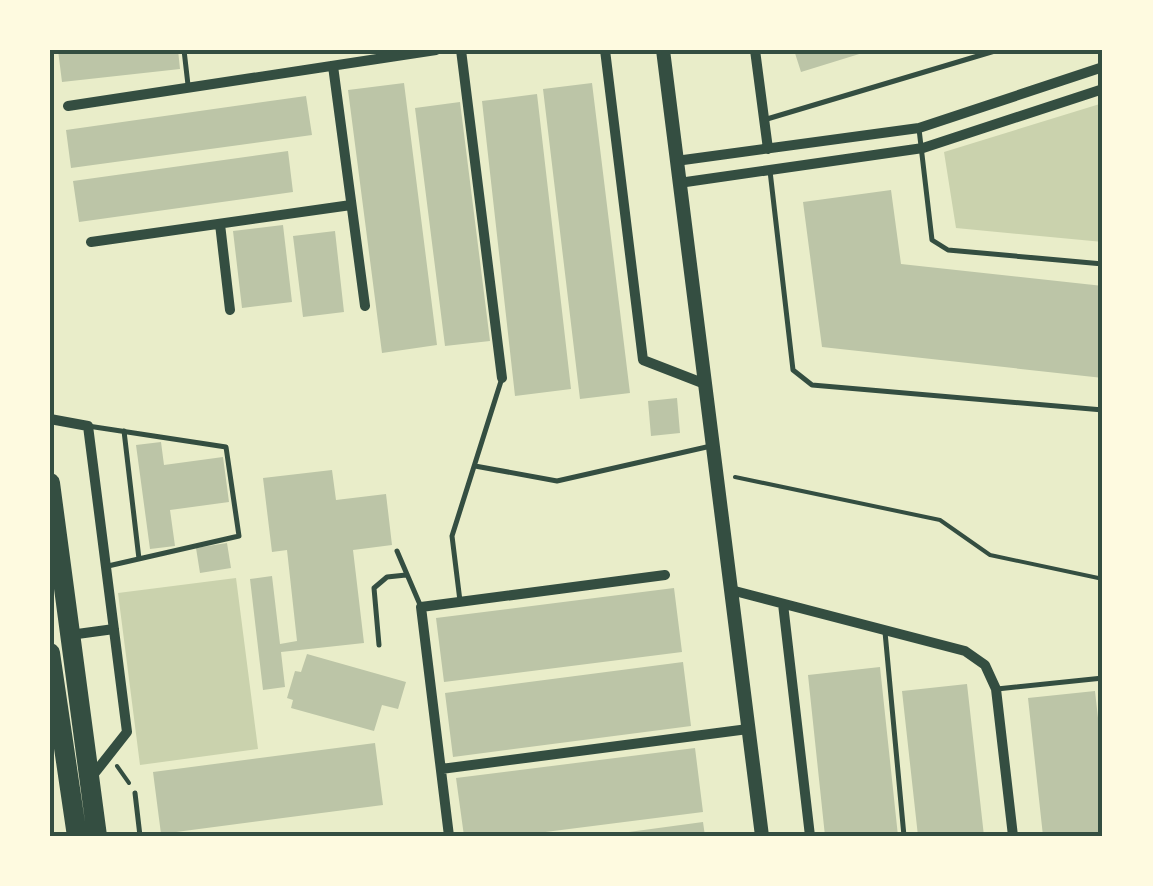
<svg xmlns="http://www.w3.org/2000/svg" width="1153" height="886" font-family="Quicksand,sans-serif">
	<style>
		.green { fill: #cad2ad }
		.building { fill: #bcc5a7 }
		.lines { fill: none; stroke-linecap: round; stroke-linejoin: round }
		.path { stroke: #344e41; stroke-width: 4 }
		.service { stroke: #344e41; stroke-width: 5 }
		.minor { stroke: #344e41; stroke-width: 10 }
		.tertiary { stroke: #344e41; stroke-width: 14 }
		.motorway { stroke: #344e41; stroke-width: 20 }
		.neatline { fill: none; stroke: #344e41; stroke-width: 4 }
	</style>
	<rect width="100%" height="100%" fill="#e9edc9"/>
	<path class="green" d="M1103 103V242L956 228 944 152Z
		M236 578 258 749 140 765 118 593Z"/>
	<path class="building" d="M58 50H178L180 69 62 82Z
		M794 50H869V51L801 72Z
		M404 83 437 345 382 353 348 90Z
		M592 83 630 393 580 399 543 89Z
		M537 94 571 389 515 396 482 101Z
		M306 96 312 135 71 168 66 130Z
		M460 102 490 341 445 346 415 108Z
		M288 151 293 192 79 222 73 181Z
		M891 190 901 264 1103 286V378L822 347 803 202Z
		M283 225 292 302 242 308 233 231Z
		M335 231 344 312 303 317 293 236Z
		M677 398 680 433 651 436 648 401Z
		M161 442 164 465 223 457 229 502 170 510 175 546 150 549 136 445Z
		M332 470 336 500 386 494 392 545 353 550 364 643 281 652 285 687 263 690 250 579 272 576 280 644 297 641 287 550 272 552 263 478Z
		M227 543 231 568 200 573 196 548Z
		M674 588 682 652 444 682 436 618Z
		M307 654 406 682 398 709 382 705 374 731 291 708 293 700 287 698 295 671 301 672Z
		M683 662 691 726 453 757 445 693Z
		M880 667 898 836H825L808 675Z
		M967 684 984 836H918L902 691Z
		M1095 691 1103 763V836H1043L1028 698Z
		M375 743 383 805 161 834 153 772Z
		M695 748 703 812 514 836H464L456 778Z
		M703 822 705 836H614V834Z"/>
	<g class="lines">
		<path class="path" d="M735 477 940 520 990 555 1103 579
			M117 766 129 783"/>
		<path class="service" d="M184 50 188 85
			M767 119 998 50
			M919 129 932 240 948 250 1103 264
			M770 171 793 370 812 385 1103 410
			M88 426 226 447 239 536 108 566
			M124 431 139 559
			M475 466 557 481 711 446
			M397 551 421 607
			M460 601 452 536 502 378
			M885 632 904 836
			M379 645 374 588 387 577 406 575
			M997 689 1103 678
			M135 793 140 836"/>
		<path class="minor" d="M461 50 502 378
			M605 50 643 360 705 384
			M755 50 768 149
			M333 66 365 306
			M68 106 436 50
			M676 161 919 128 1103 67
			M679 183 923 148 1103 89
			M220 224 230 310
			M91 242 351 205
			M50 419 88 426 127 732 90 779
			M731 590 965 651 985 665 996 689 1013 836
			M783 604 810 836
			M70 635 114 629
			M441 769 748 729
			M449 836 421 607 665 575"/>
		<path class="tertiary" d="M663 50 762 836"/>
		<path class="motorway" d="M50 483 97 836
			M50 653 77 836"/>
	</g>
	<rect width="1153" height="886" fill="none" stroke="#fefae0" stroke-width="105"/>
	<rect x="52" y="52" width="1048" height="782" class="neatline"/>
</svg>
